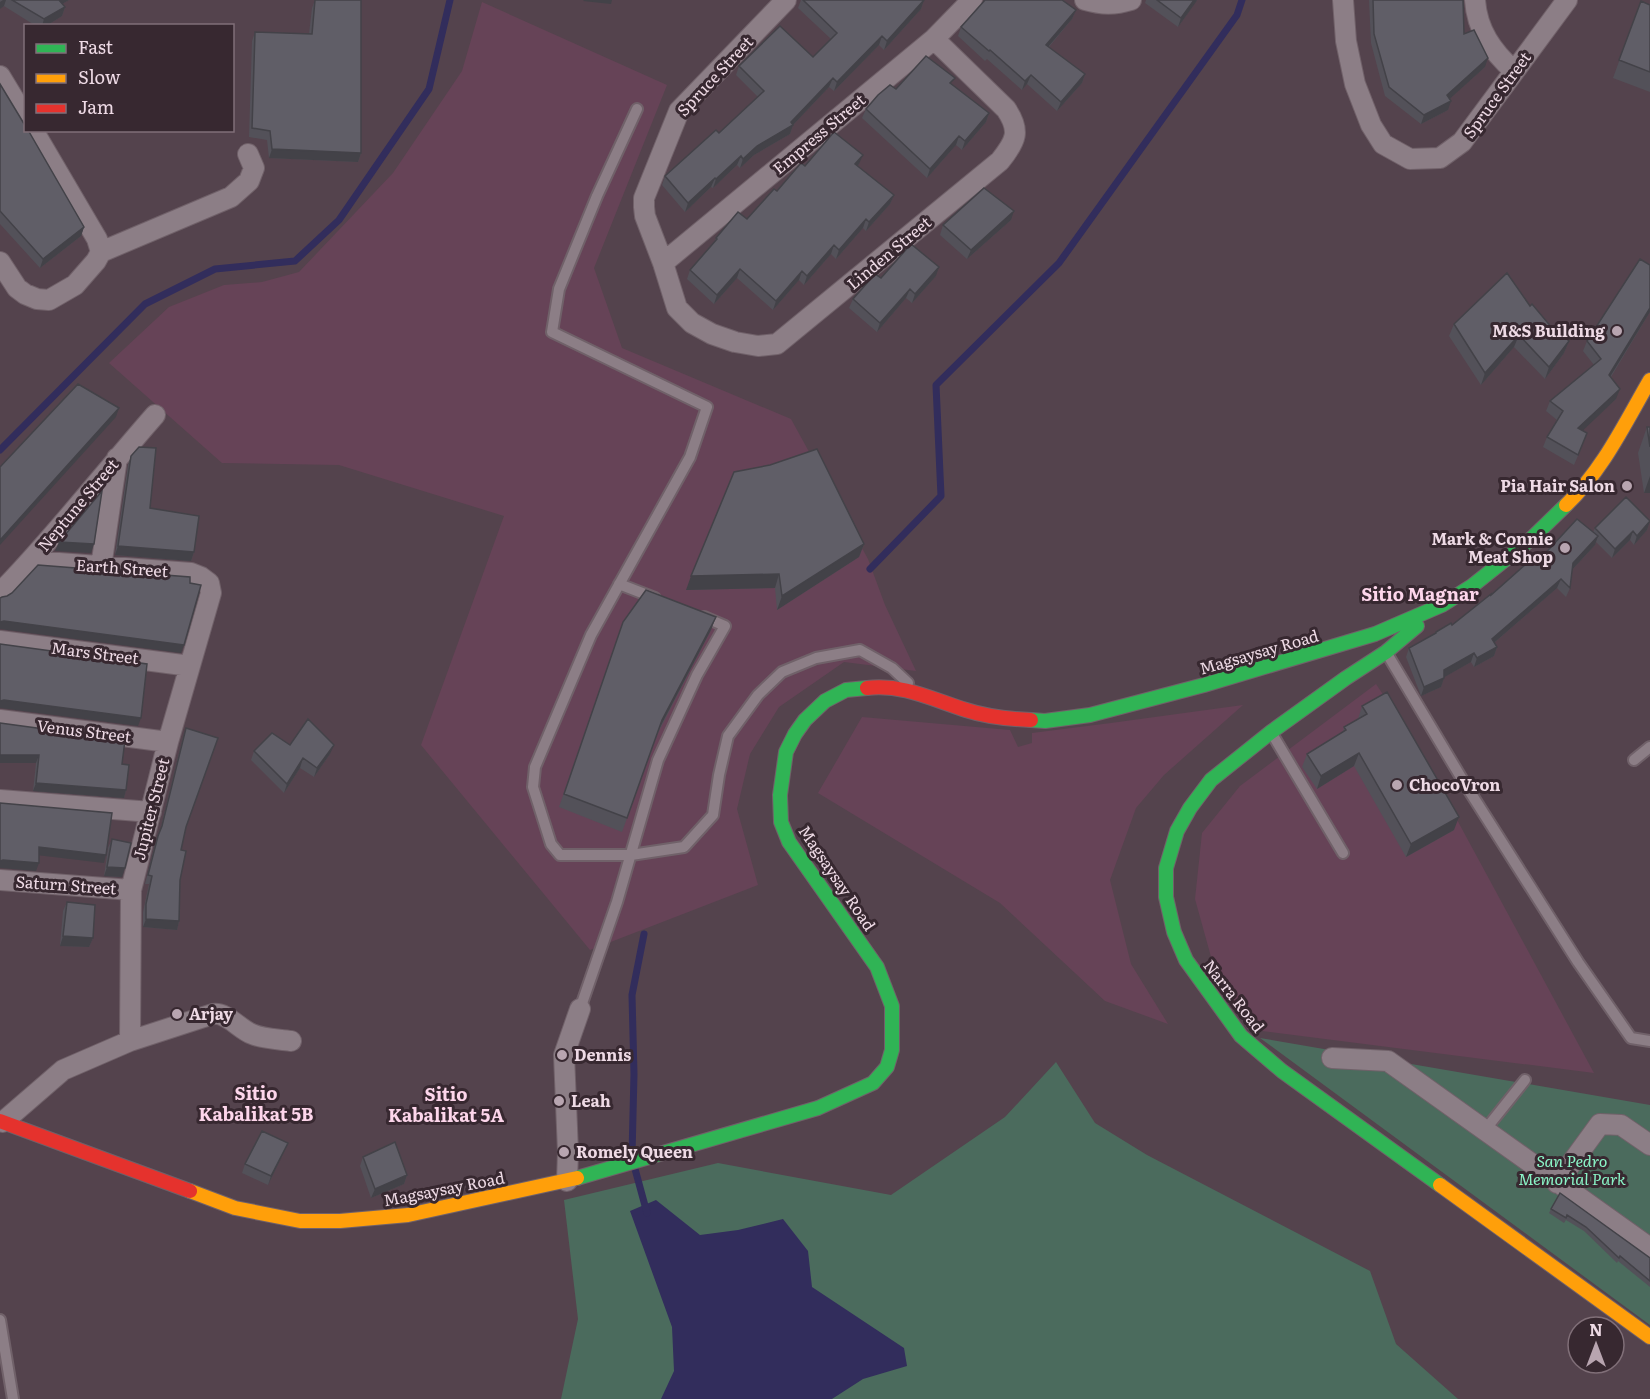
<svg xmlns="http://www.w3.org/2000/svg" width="1650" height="1399" font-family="Literata,serif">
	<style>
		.built { fill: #664357 }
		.green { fill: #4b6b5d }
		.water { fill: #322d5c }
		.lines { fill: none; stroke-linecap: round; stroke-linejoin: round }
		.stream { stroke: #322d5c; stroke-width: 7 }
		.lane-casing { stroke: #706169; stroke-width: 14 }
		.street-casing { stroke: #706169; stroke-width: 22 }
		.fast-casing { stroke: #706169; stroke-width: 16 }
		.slow-casing { stroke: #706169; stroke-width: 16 }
		.jam-casing { stroke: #706169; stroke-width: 16 }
		.lane { stroke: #8c7e86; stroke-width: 10 }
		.street { stroke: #8c7e86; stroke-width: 20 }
		.fast { stroke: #30b455; stroke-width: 14 }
		.slow { stroke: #ff9f0a; stroke-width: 14 }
		.jam { stroke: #e5322d; stroke-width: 14 }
		.wall { fill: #535159 }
		.shaded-wall { fill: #434248 }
		.building { fill: #605e67; stroke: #434248; stroke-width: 1.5 }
		.poi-dot { fill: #b8a5b0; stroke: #372830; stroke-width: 2 }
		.labels { text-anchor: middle; stroke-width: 6; stroke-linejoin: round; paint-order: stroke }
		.street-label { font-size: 16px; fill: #eedae5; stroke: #372830 }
		.poi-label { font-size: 16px; font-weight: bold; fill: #eedae5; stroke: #372830; text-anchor: start }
		.park-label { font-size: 16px; font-style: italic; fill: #8af3c6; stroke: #372830 }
		.neighbourhood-label { font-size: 18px; font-weight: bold; fill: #fdd6eb; stroke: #372830 }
	</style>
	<rect width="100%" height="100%" fill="#54434d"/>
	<path class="built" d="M482 2 667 85 594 268 622 348 791 419 868 559 885 605 916 671 844 662 779 707 750 754 737 809 758 885 590 950 421 745 504 516 339 465 222 463 109 363 169 307 224 285 262 282 299 272 393 173 462 71Z
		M1376 684 1416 744 1594 1073 1247 1029 1213 964 1195 899 1202 833 1240 786Z
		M1243 705 1164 775 1136 808 1110 880 1131 964 1168 1024 1105 1001 1000 903 818 793 862 717 1010 730 1018 747 1032 743V733L1111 723Z"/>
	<path class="green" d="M1260 1038 1650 1105V1325Z
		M1056 1062 1095 1123 1147 1155 1370 1271 1396 1344 1458 1399H561L578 1319 564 1200 718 1163 891 1195 1005 1117Z"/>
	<path class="water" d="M656 1200 700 1235 738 1230 783 1219 808 1251 812 1287 904 1348 907 1366 863 1379 832 1399H661L674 1371 672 1327 630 1211Z"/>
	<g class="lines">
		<path class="stream" d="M0 450 145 304 215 269 295 261 339 220 429 89 450 0
			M870 569 941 496 936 385 1059 263 1237 15 1242 0
			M632 1155 634 1074 632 995 644 934
			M635 1169 647 1213"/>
		<g class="lane-casing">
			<path id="lane" d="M637 109 597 196 559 289 552 332 707 407 690 457 591 635 535 767 533 787 551 844 560 855H631L684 847 713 815 719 775 728 736 758 695 782 672 816 658 860 650 892 668 908 683
				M619 584 655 598
				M1386 652 1465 784 1578 962 1631 1038 1650 1041
				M1271 732 1343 853
				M1634 760 1650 747
				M580 1009 617 902 658 760 697 675 725 626 704 617
				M1485 1130 1525 1080
				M0 1320 13 1399"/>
		</g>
		<g class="street-casing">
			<path id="street" d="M786 0 679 111 644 198V207L645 216 663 263 677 308 692 323 712 334 735 342 758 346 777 344 1000 161C1016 141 1021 131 1006 109L934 39
				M1085 0C1102 5 1115 5 1131 0
				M1343 0 1346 41 1355 84 1371 125 1383 144 1410 159 1440 158 1462 142 1567 0
				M1475 0C1477 30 1492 51 1514 71
				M0 76 26 119
				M101 252 231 197 249 181 254 168 248 154
				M0 262 17 288 25 294 37 299 49 300 75 285 96 261 101 252 97 239 33 130
				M663 263 934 39 972 0
				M32 561 191 573 201 577 209 583 211 593 168 742 131 890 130 1041
				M101 567 117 458
				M0 593C55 537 103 474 155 415
				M0 641 190 666
				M0 720 168 742
				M0 800 151 812
				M0 880 131 890
				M1332 1058 1388 1061 1650 1248
				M3 1122 63 1070 130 1041 213 1014C227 1012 239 1029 252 1034 263 1039 278 1039 291 1041
				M567 1181 568 1152 564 1055 580 1009
				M1557 1183 1600 1124 1621 1125 1650 1145"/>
		</g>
		<g class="fast-casing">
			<path id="fast" d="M1417 626 1386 652 1346 678 1271 732 1211 780 1190 808 1177 831 1166 868V897L1174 932 1186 960 1241 1036 1282 1071 1440 1185
				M1031 720 1045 721 1090 715 1204 685 1375 634 1442 605 1472 586 1531 539 1566 505
				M577 1178 818 1108 873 1083 887 1067 892 1050V1006L877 967 789 842 781 822 780 795 786 752 795 734 805 720 825 701 846 690 867 688"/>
		</g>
		<g class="slow-casing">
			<path id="slow" d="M1566 505C1603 470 1625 423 1650 380
				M1440 1185 1650 1337
				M190 1191 235 1208 300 1221H340L408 1215 577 1178"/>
		</g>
		<g class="jam-casing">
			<path id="jam" d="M867 688C904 684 931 699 966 710 987 717 1009 719 1031 720
				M0 1121 190 1191"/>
		</g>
		<use href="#lane" class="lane"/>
		<use href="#street" class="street"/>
		<use href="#fast" class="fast"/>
		<use href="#slow" class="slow"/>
		<use href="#jam" class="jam"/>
	</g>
	<path class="wall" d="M0 0H69L62 4 65 7 62 16 46 26H36L4 6 0 9Z
		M315 0 361 153 358 162 269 158 267 140 249 137 252 41 255 32 309 34 312 8Z
		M801 0H924L921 9 884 50 879 45 834 91 829 87 793 125 790 134 754 155 740 168 737 165 713 188 711 187 685 212 662 185 665 176 719 133 758 97 736 75 739 66 813 57 831 39 798 8Z
		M1146 0H1197L1178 27 1145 3Z
		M1369 0H1463L1464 34 1485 67 1449 99 1448 110 1421 124 1385 96 1371 43Z
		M1641 1 1650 5V92L1613 78Z
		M1076 10 1072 19 1049 47 1085 74 1082 83 1057 111 1027 84 1022 90 987 59 985 61 958 36 961 27Z
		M0 84 84 227 81 236 40 268 0 224Z
		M952 85 989 113 986 122 962 150 956 145 927 178 862 118 866 109 896 89Z
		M859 164 857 166 894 195 890 204 866 231 863 228 836 259 831 254 804 285 799 280 773 310 737 278 714 304 687 279 690 270 714 243 716 238 747 219 805 166Z
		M1011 220 967 259 940 235 943 225Z
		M1650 265V312L1611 377 1616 399 1582 430 1583 444 1574 465 1543 447 1547 437 1557 420 1546 411 1550 401 1594 365 1583 351 1587 341Z
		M936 276 912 303 906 298 877 332 849 308 853 299 881 278Z
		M1530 306 1552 328 1569 341 1564 353 1545 379 1514 347 1481 385 1449 336 1454 324Z
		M1647 427H1650V493H1644L1638 453Z
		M131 456 150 508 194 552 191 561 115 555 128 465Z
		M1650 521 1647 530 1634 545 1630 540 1612 558 1596 542 1595 545 1572 570 1570 588 1566 597 1557 588 1494 643 1497 647 1494 656 1474 667 1471 662 1444 677 1441 687 1421 696 1406 657 1409 648 1435 634 1436 632 1452 625 1540 559 1593 532 1595 528Z
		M864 544 859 557 777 610 775 588 686 590Z
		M623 622 711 630 658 733 622 832 559 807Z
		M1362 706 1454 830 1406 857 1354 766 1317 789 1302 767 1307 754 1343 732 1344 727 1358 719Z
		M0 723 122 764 126 790 124 798 33 791 36 763H0Z
		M186 728V827L181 850 179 921 177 930 143 927V912L149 884H145L155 844 160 831 183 737Z
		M290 745 330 754 314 777 300 768 284 793 251 760 254 751Z
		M112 839 122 877 104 876 108 848Z
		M67 902 93 938 89 947 60 946 63 911Z
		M288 1143 284 1152 268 1185 242 1173 245 1164Z
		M363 1157 407 1175 404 1184 371 1198 360 1166Z
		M1560 1193 1650 1258V1287L1618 1261 1617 1263 1584 1231 1566 1220 1564 1223 1549 1213 1551 1209Z"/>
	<path class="shaded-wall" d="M3 0H6L4 6 0 9V2Z
		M58 0H69L55 8Z
		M584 0H612L611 4 583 1Z
		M924 0 921 9 884 50 887 41Z
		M1194 0H1197L1196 2 1178 27 1181 18Z
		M65 7 62 16 46 26H42L44 19Z
		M1076 10 1072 19 1042 54 1046 45Z
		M882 36 879 45 834 91 837 82Z
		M1488 58 1485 67 1444 104 1447 95Z
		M1085 74 1082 83 1057 111 1061 102Z
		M1031 75 1027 84 1022 90 1025 81Z
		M833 78 829 87 793 125 790 134 754 155 740 168 743 159 757 146 791 122Z
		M1451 101 1448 110 1421 124 1424 115Z
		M989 113 986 122 962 150 965 141Z
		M959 136 956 145 927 178 930 169Z
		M272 149 361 153 358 162 269 158Z
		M863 155 859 164 851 173 855 164Z
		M741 156 737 165 713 188 716 179Z
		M715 178 711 187 685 212 688 203Z
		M894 195 890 204 866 231 869 222Z
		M1014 211 1011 220 967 259 971 250Z
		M866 219 863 228 836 259 839 250Z
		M84 227 81 236 40 268 43 259Z
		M834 245 831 254 804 285 807 276Z
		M939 267 936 276 912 303 915 294Z
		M740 269 737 278 714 304 717 295Z
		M802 271 799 280 773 310 776 301Z
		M910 289 906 298 877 332 880 323Z
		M1650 308V312L1605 385 1609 375Z
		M1519 335 1514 347 1481 385 1485 373Z
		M1569 341 1564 353 1545 379 1549 367Z
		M1620 389 1616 399 1575 438 1578 428Z
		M119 408 116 417 0 545V540Z
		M1650 476V493H1644Z
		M1650 521 1647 530 1634 545 1637 536Z
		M1633 531 1630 540 1612 558 1615 549Z
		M1598 536 1595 545 1570 572 1573 563Z
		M59 542 94 544 91 553 55 551Z
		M864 544 859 557 777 610 782 596Z
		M118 546 194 552 191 561 115 555Z
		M779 574 775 588 686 590 691 576Z
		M1561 579 1557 588 1488 648 1492 639Z
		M716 617 711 630 657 733 662 720Z
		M4 621 184 645 181 653 0 629V622Z
		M1497 647 1494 656 1474 667 1477 658Z
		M1474 653 1471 662 1441 679 1444 670Z
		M1444 678 1441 687 1421 696 1424 687Z
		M4 700 141 718 138 726 0 708V701Z
		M334 745 330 754 314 777 317 768Z
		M1359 753 1354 766 1317 789 1321 776Z
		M0 755H39L36 763H0Z
		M303 758 300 768 284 793 287 784Z
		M36 783 126 790 124 798 33 791Z
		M1459 817 1454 830 1406 857 1411 844Z
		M39 847 106 855 104 863 36 855Z
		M3 860 39 863 36 871 0 868V861Z
		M107 867 125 868 122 877 104 876Z
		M146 919 179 921 177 930 143 927Z
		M63 936 93 938 89 947 60 946Z
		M288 1143 284 1152 268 1185 271 1176Z
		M407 1175 404 1184 371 1198 375 1189Z"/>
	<path class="building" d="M12 0H59L65 7 44 19Z
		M315 0H361V153L272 149 270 131 252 128 255 32 312 34Z
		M803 0H924L887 41 882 36 837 82 833 78 791 122 793 125 757 146 743 159 741 156 716 179 715 178 688 203 665 176 716 130 719 133 764 91 739 66 780 26 813 57 837 33Z
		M985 0H1062L1076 10 1046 45 1085 74 1061 102 1031 75 1025 81 990 50 989 51 961 27Z
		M1157 0H1194L1181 18Z
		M1373 0H1463L1464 34 1474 30 1488 58 1447 95 1451 101 1424 115 1389 87 1374 34Z
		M1641 1 1650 5V72L1619 60Z
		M926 56 955 78 950 83 989 113 965 141 959 136 930 169 866 109 878 95 890 85 896 89Z
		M0 84 26 127V130H28L84 227 43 259 0 211Z
		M834 132 863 155 855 164 894 195 869 222 866 219 839 250 834 245 807 276 802 271 776 301 740 269 717 295 690 270 717 239 716 238 738 212 747 219 774 189 777 191 801 163 805 166Z
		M984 188 1014 211 971 250 943 225Z
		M911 244 939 267 915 294 910 289 880 323 853 299 875 274 881 278Z
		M1640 259 1650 265V308L1609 375 1620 389 1578 428 1587 433 1578 455 1547 437 1563 411 1550 401 1601 359 1587 341Z
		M1507 273 1530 306 1532 304 1552 328 1554 326 1569 341 1549 367 1519 335 1485 373 1454 324Z
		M78 384 119 408 0 540V467Z
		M1647 427H1650V447Z
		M139 447 156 448 150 508 199 516 194 552 118 546 131 456Z
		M817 449 864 544 782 596 779 574 691 576 734 472 770 465Z
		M102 491 94 544 59 542Z
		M1626 497 1650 521 1637 536 1633 531 1615 549 1595 528Z
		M1577 519 1598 536 1573 563 1570 588 1561 579 1492 639 1497 647 1477 658 1474 653 1444 670V678L1424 687 1409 648 1436 633V632L1451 623 1452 625 1491 594V595L1536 555 1540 559Z
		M38 565 190 577V583L201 585 184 645 4 621 0 622V598L2 597 7 596 12 593Z
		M646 590 716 617 662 720 627 818 564 794 623 622Z
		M0 644 147 664 141 718 4 700 0 701Z
		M1387 692 1459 817 1411 844 1359 753 1321 776 1307 754 1346 730 1344 727 1367 714 1362 706Z
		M308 719 334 745 317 768 303 758 287 784 254 751 272 733 290 745Z
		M0 723 125 740 122 764 129 765 126 790 36 783 39 755H0Z
		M186 728 218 738 186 827 181 850 186 851 180 880 179 921 146 919V904L152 876 148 875 158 836 162 826Z
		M0 803 112 813 106 855 39 847V863L3 860 0 861Z
		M112 839 131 843 125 868 107 867Z
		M67 902 95 905 93 938 63 936Z
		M262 1131 288 1143 271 1176 245 1164Z
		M395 1142 407 1175 375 1189 363 1157Z
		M1560 1193 1650 1258V1281L1620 1256 1619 1258 1586 1227 1567 1215 1566 1218 1551 1209Z"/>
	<g class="poi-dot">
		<circle cx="1617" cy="331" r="6"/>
		<circle cx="1627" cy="486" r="6"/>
		<circle cx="1565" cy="548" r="6"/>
		<circle cx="1397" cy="785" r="6"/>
		<circle cx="177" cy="1014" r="6"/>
		<circle cx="562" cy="1055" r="6"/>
		<circle cx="559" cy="1101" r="6"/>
		<circle cx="564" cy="1152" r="6"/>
	</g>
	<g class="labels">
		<g class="street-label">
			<text transform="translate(715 76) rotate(-47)" y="6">Spruce Street</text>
			<text transform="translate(1497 95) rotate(-54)" y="6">Spruce Street</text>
			<text transform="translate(819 134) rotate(-40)" y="6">Empress Street</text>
			<text transform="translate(889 253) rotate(-40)" y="6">Linden Street</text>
			<text transform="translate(78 505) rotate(-50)" y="6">Neptune Street</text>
			<text transform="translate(122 568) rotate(4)" y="6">Earth Street</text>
			<text transform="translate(1259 652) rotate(-16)" y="6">Magsaysay Road</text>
			<text transform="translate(95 653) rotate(7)" y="6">Mars Street</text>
			<text transform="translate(84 731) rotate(7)" y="6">Venus Street</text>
			<text transform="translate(151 809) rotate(-76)" y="6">Jupiter Street</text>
			<text transform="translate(837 878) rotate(56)" y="6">Magsaysay Road</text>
			<text transform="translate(66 885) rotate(4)" y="6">Saturn Street</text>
			<text transform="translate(1234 996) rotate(52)" y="6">Narra Road</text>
			<text transform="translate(444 1189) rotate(-11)" y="6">Magsaysay Road</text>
		</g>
		<g class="poi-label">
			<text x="1605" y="337" text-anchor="end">M&amp;S Building</text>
			<text x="1615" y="492" text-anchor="end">Pia Hair Salon</text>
			<text x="1553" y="545" text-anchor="end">Mark &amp; Connie<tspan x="1553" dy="18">Meat Shop</tspan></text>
			<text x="1409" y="791">ChocoVron</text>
			<text x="189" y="1020">Arjay</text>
			<text x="574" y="1061">Dennis</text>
			<text x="571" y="1107">Leah</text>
			<text x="576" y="1158">Romely Queen</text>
		</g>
		<g class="park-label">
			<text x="1572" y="1167">San Pedro<tspan x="1572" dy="18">Memorial Park</tspan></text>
		</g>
		<g class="neighbourhood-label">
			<text x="1420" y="601">Sitio Magnar</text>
			<text x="256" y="1100">Sitio<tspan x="256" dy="21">Kabalikat 5B</tspan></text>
			<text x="446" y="1101">Sitio<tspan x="446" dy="21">Kabalikat 5A</tspan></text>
		</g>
	</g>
	<rect x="24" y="24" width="210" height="108" fill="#372830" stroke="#806f78" stroke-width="1.5"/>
	<rect x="36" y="44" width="30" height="9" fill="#30b455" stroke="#806f78" stroke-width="1.5"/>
	<text x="78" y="54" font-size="18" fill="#eedae5">Fast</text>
	<rect x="36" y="74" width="30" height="9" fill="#ff9f0a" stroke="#806f78" stroke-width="1.5"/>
	<text x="78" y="84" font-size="18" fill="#eedae5">Slow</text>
	<rect x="36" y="104" width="30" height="9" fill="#e5322d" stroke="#806f78" stroke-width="1.5"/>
	<text x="78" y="114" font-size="18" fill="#eedae5">Jam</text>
	<g transform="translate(1596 1345)"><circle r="28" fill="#372830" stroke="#806f78" stroke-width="1.5"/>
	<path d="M0-4.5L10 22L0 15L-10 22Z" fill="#b8a5b0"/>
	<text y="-9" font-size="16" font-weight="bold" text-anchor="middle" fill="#eedae5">N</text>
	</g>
</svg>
